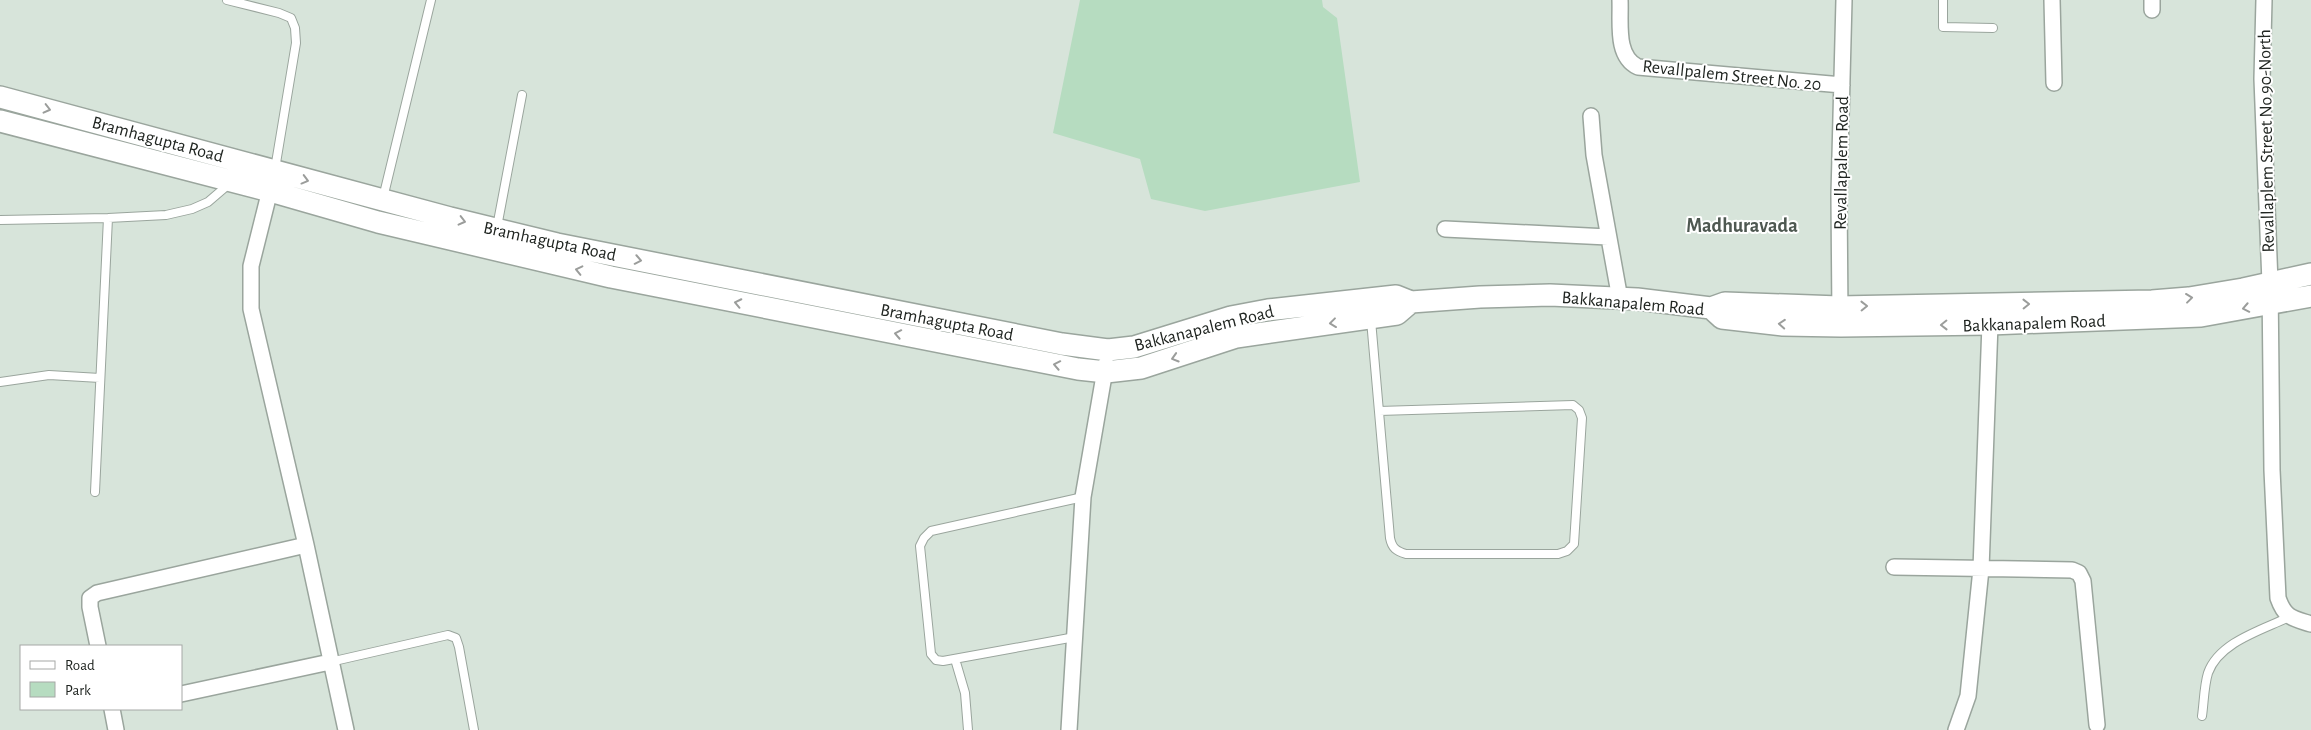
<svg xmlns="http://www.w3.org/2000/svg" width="2311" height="730" font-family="'Alegreya Sans',sans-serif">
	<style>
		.green { fill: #b6dcc0 }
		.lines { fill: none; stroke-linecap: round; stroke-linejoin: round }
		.lane-casing { stroke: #9aa59d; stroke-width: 10 }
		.street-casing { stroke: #9aa59d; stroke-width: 18 }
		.secondary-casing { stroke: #9aa59d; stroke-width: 24 }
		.lane { stroke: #fff; stroke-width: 8 }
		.street { stroke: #fff; stroke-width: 15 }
		.secondary { stroke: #fff; stroke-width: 21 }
		.oneway { stroke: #9b9d9b }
		.labels { text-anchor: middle; stroke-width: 4; stroke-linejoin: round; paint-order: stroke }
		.street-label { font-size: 18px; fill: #202521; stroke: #fff }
		.quarter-label { font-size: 20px; font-weight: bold; fill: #4e5851; stroke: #fff }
	</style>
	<rect width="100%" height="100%" fill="#d7e4da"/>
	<path class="green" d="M1080 0H1322L1323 7 1337 18 1360 182 1205 211 1151 199 1140 159 1053 133Z"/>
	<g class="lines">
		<g class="lane-casing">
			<path id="lane" d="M227 0 279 13 291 18 295 28 296 43 275 169
				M1943 0V27L1993 28
				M383 198 431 0
				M0 220 108 218 166 215 192 209 208 202 229 184
				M497 227 522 95
				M1371 320 1390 538C1392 548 1396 551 1406 554H1558L1567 551 1574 544 1582 418 1579 410 1573 405 1379 411
				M0 382 49 375 100 378
				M95 492 108 218
				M1075 637 943 661 936 660 931 654 920 546 924 538 931 531 1083 497
				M955 659 965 693 968 730
				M330 662 448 635 456 638 459 647 474 730
				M2202 716C2204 702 2204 686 2208 673 2219 642 2262 630 2289 617"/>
		</g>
		<g class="street-casing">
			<path id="street" d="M1620 0C1621 22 1615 56 1638 67L1842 85
				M2052 0 2054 83
				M2264 0 2262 79 2270 283 2272 470 2278 598C2285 618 2292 618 2311 624
				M2152 10V0
				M1591 116 1594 155 1620 299
				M272 182 251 266V309L306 545 346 730
				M1445 229 1608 237
				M1840 317 1839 195 1844 0
				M1894 567 2072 570 2079 573 2083 581 2097 725
				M98 646 90 607V598L97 593 306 545
				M181 694 330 662
				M112 709 116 730
				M1069 730 1083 497 1106 364
				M1956 730 1968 696 1981 569 1990 324"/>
		</g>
		<g class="secondary-casing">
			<path id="secondary" d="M0 97 450 218 557 244 1062 344 1108 350 1134 347 1231 317 1268 310 1396 296 1411 302 1480 297 1550 295 1637 299 1711 308 1722 318 1783 325 1841 326 1990 324 2201 316 2311 296
				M0 121 270 191 378 222 611 277 1078 369 1106 372 1141 368 1236 337 1397 314 1411 302
				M1711 308 1725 303 1839 307 2152 301 2189 298 2243 289 2311 274"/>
		</g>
		<use href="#lane" class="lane"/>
		<use href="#street" class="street"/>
		<use href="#secondary" class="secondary"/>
	</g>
	<defs><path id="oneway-chevron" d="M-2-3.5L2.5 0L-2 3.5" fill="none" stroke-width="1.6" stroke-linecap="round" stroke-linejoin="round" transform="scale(1.25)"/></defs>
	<g class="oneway">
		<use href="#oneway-chevron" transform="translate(47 109) rotate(14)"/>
		<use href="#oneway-chevron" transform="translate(305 180) rotate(15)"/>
		<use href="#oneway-chevron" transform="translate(462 221) rotate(14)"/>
		<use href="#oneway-chevron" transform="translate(638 260) rotate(11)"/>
		<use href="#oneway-chevron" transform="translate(579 270) rotate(-167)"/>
		<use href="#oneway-chevron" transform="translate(2189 298) rotate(-7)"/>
		<use href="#oneway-chevron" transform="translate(738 303) rotate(-168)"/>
		<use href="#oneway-chevron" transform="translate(2026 304) rotate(-1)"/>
		<use href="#oneway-chevron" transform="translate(1864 306) rotate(-1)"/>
		<use href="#oneway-chevron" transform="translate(2246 308) rotate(169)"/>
		<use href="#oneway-chevron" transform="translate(1333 323) rotate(173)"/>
		<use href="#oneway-chevron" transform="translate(1782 324) rotate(-176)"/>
		<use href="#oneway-chevron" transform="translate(1944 325) rotate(179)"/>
		<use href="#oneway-chevron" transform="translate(898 334) rotate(-169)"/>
		<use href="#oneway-chevron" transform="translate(1175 358) rotate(163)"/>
		<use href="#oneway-chevron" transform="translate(1057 365) rotate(-169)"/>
	</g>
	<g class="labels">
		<g class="street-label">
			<text transform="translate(1732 75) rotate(6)" y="6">Revallpalem Street No. 20</text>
			<text transform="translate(158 139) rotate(15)" y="6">Bramhagupta Road</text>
			<text transform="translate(2266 141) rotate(-91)" y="6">Revallaplem Street No 90-North</text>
			<text transform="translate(1841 163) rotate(-89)" y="6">Revallapalem Road</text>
			<text transform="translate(550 241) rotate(12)" y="6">Bramhagupta Road</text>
			<text transform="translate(1633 303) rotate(5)" y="6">Bakkanapalem Road</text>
			<text transform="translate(947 322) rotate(11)" y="6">Bramhagupta Road</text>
			<text transform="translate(2034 323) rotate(-2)" y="6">Bakkanapalem Road</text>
			<text transform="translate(1204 328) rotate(-14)" y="6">Bakkanapalem Road</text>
		</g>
		<g class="quarter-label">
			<text x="1742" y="232">Madhuravada</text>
		</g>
	</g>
	<rect x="20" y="645" width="162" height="65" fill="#ffffff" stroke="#a6a8a6"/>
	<rect x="30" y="661" width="25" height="8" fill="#ffffff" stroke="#a6a8a6"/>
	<text x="65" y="670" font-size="15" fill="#202521">Road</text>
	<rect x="30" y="682" width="25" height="15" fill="#b6dcc0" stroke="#a6a8a6"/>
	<text x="65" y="695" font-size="15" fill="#202521">Park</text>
</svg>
